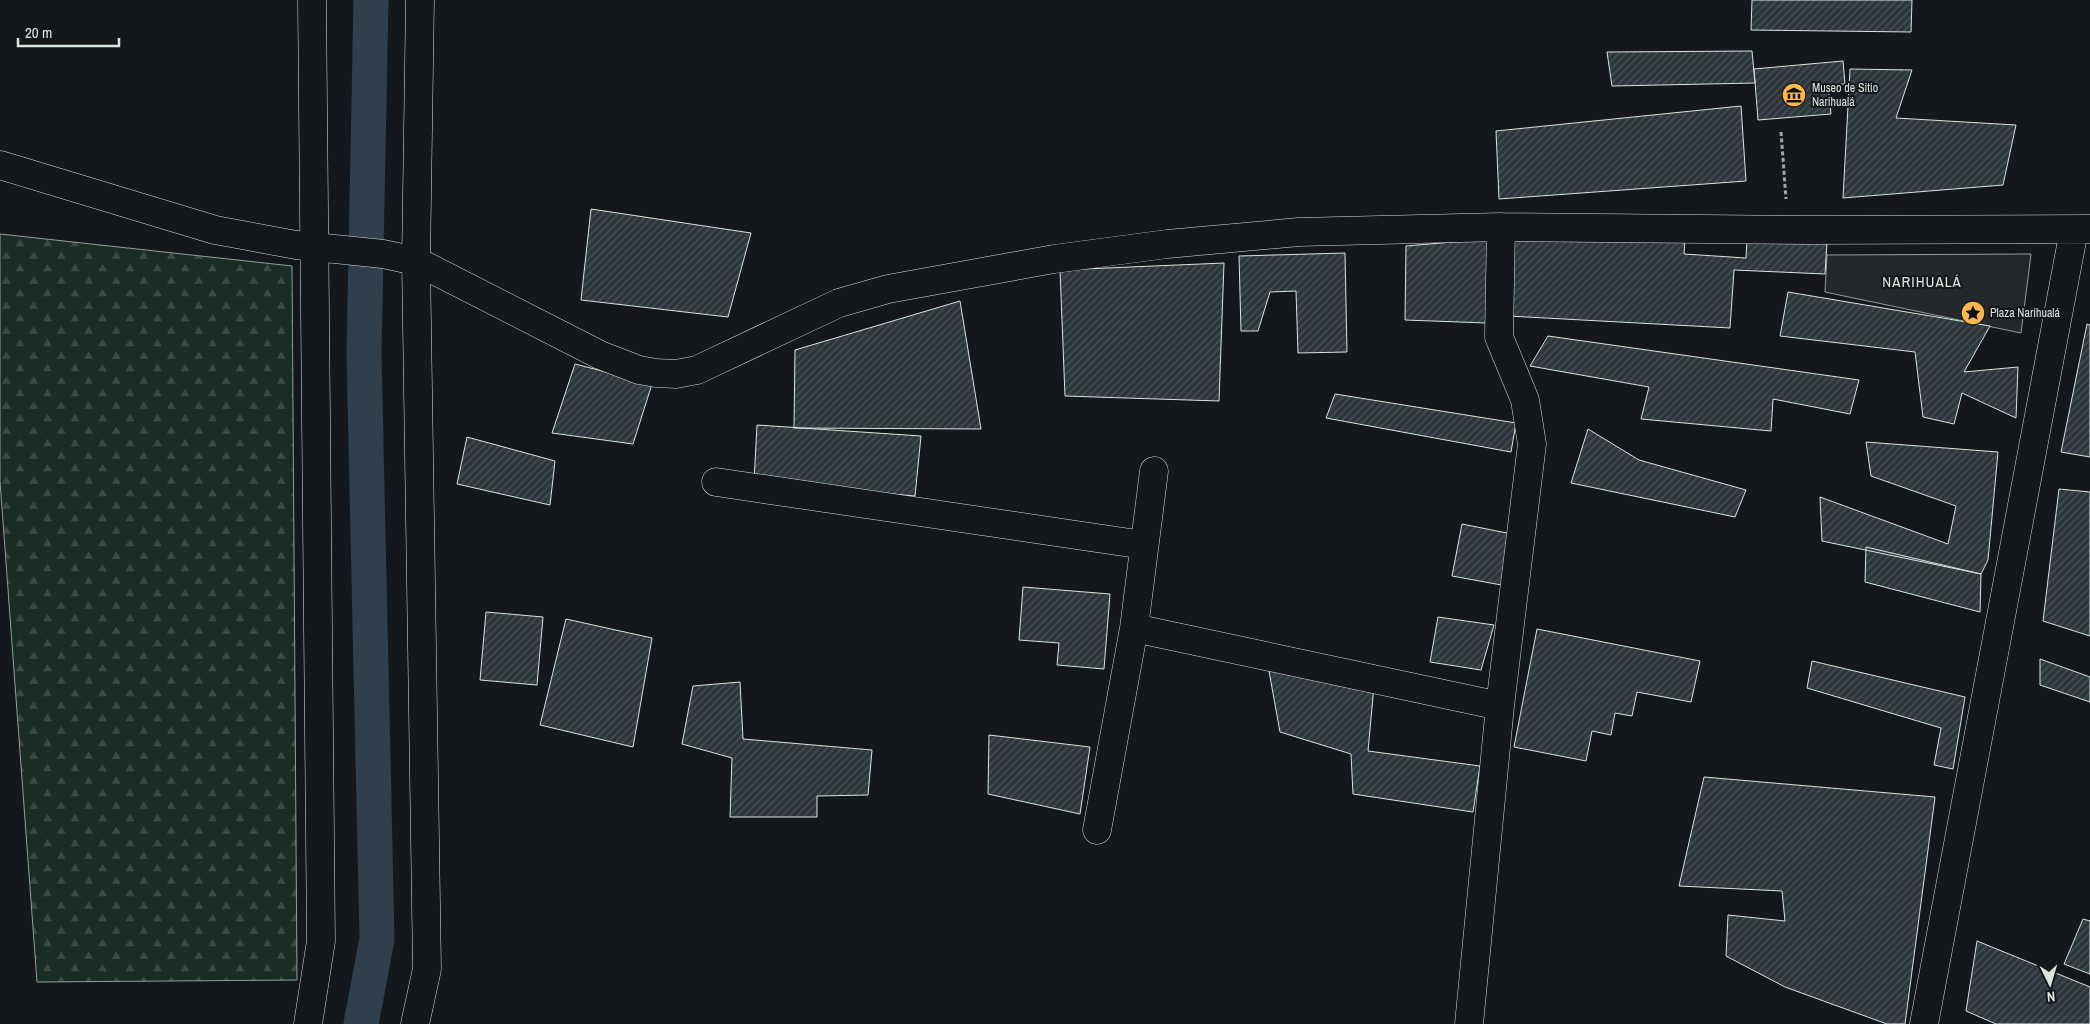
<svg xmlns="http://www.w3.org/2000/svg" width="2090" height="1024" font-family="'Archivo Narrow',sans-serif">
	<style>
		.forest { fill: url(#forest-firs); stroke: #939e99 }
		.parking { fill: #24282b; stroke: #939e99 }
		.lines { fill: none; stroke-linecap: round; stroke-linejoin: round }
		.canal { stroke: #2f3f4d; stroke-width: 35 }
		.building { fill: url(#building-hatch); stroke: #d8e6dc }
		.minor-casing { stroke: #d8e6dc; stroke-width: 29 }
		.path { stroke: #9da8a2; stroke-width: 3; stroke-dasharray: 4 2.5; stroke-linecap: butt }
		.minor { stroke: #14181c; stroke-width: 28 }
		.labels { text-anchor: middle; stroke-width: 4; stroke-linejoin: round; paint-order: stroke }
		.poi-label { font-size: 12px; fill: #d8e6dc; stroke: #14181c; text-anchor: start }
		.quarter-label { font-size: 15px; letter-spacing: 1px; fill: #d8e6dc; stroke: #14181c }
	</style>
	<defs>
		<pattern id="forest-firs" width="22" height="20" patternUnits="userSpaceOnUse" patternTransform="scale(1.25)"><rect width="22" height="20" fill="#1a2d24"/><path d="M5 1l3.5 6h-7zM16 11l3.5 6h-7z" fill="#3b4b43"/></pattern>
		<pattern id="building-hatch" width="6" height="6" patternUnits="userSpaceOnUse" patternTransform="scale(1.25)"><rect width="6" height="6" fill="#2c363c"/><path d="M-1 1l2-2M0 6l6-6M5 7l2-2" fill="none" stroke="#4a5358"/></pattern>
	</defs>
	<rect width="100%" height="100%" fill="#14181c"/>
	<path class="forest" d="M0 234 292 266 297 980 37 982 0 481Z"/>
	<path class="parking" d="M2031 254 2021 333 1825 292 1827 255Z"/>
	<g class="lines">
		<path class="canal" d="M361 1024 377 939 364 354 371 0"/>
	</g>
	<path class="building" d="M1752 0H1912L1911 32 1751 30Z
		M1752 51 1755 83 1612 86 1607 52Z
		M1843 61 1845 84 1828 85 1831 114 1758 120 1754 69Z
		M1850 69 1912 70 1896 118 2016 125 2003 185 1843 198Z
		M1741 106 1746 181 1499 199 1496 131Z
		M591 209 751 233 728 317 581 300Z
		M1512 230 1685 239 1684 254 1746 258 1747 239 1827 243 1825 274 1734 270 1730 328 1508 316Z
		M1489 239 1486 323 1405 320 1406 246Z
		M1345 253 1347 352 1298 353 1296 291 1270 292 1258 331H1241L1239 256Z
		M1224 263 1219 401 1065 396 1060 270Z
		M1788 292 1990 326 1964 372 2018 367 2016 418 1962 393 1954 424 1923 417 1915 352 1780 336Z
		M960 301 981 429 794 428 795 350Z
		M2087 324 2090 325V457L2061 452Z
		M1548 336 1859 380 1850 414 1773 399 1771 431 1641 419 1649 387 1530 366Z
		M575 364 652 384 633 444 552 433Z
		M1335 394 1516 423 1511 452 1326 418Z
		M757 425 921 436 915 496 754 482Z
		M1588 429 1639 460 1746 490 1735 517 1571 483Z
		M467 437 555 461 550 505 457 484Z
		M1866 442 1998 452 1988 560 1981 574 1822 541 1820 497 1948 544 1956 506 1871 476Z
		M2059 489 2090 492V636L2043 621Z
		M1462 524 1517 535 1507 586 1452 576Z
		M1866 547 1981 574 1980 612 1865 582Z
		M1023 587 1110 594 1104 669 1057 665 1059 643 1019 640Z
		M486 612 543 617 537 685 480 680Z
		M1438 617 1494 625 1481 670 1430 662Z
		M566 619 652 638 633 747 540 725Z
		M1537 629 1700 661 1691 702 1637 692 1632 716 1615 713 1611 735 1592 731 1586 761 1514 747Z
		M2040 659 2090 677V702L2040 685Z
		M1812 661 1965 697 1953 769 1934 765 1941 728 1807 688Z
		M1269 671 1374 686 1368 751 1480 766 1473 812 1353 794 1351 754 1280 732Z
		M740 682 743 739 872 750 868 795 817 796V817H730L732 758 682 744 693 686Z
		M989 735 1090 747 1080 814 988 794Z
		M1704 777 1935 797 1905 1024H1887L1785 987 1726 956 1728 915 1785 921 1782 891 1679 886Z
		M2083 919 2090 921V974L2064 964Z
		M1977 941 2090 987V1024H1996L1966 1011Z"/>
	<g class="lines">
		<g class="minor-casing">
			<path id="minor" d="M0 165 215 230 296 245 383 254 416 261 600 355 639 370 656 373 676 374 697 370 839 303 888 289 1054 259 1167 244 1299 232 1501 227 1808 230 2090 229
				M716 482 1144 545
				M1134 628 1500 706
				M1097 830 1134 628 1154 471
				M308 1024 321 941 312 0
				M415 1024 427 969 416 261 420 0
				M1469 1024 1500 706 1532 444 1525 400 1499 337 1501 227
				M1924 1024 2074 230"/>
		</g>
		<path class="path" d="M1781 132 1786 199"/>
		<use href="#minor" class="minor"/>
	</g>
	<defs>
		<g id="museum-disc" transform="scale(1.25)"><circle r="9.5" fill="#ffb74d" stroke="#14181c"/><path d="M0-6L6-3V-2H-6V-3ZM-5-1h2V3h-2ZM-1-1h2V3h-2ZM3-1h2V3H3ZM-6 4H6V6H-6Z" fill="#111"/></g>
		<g id="sight-disc" transform="scale(1.25)"><circle r="9.5" fill="#ffb74d" stroke="#14181c"/><path d="M0-6L1.8-2.2L6-1.7L2.9 1.2L3.7 5.4L0 3.3L-3.7 5.4L-2.9 1.2L-6-1.7L-1.8-2.2Z" fill="#111"/></g>
	</defs>
	<g fill-rule="evenodd">
		<use href="#museum-disc" x="1794" y="95"/>
		<use href="#sight-disc" x="1973" y="313"/>
	</g>
	<g class="labels">
		<g class="poi-label">
			<text x="1812" y="92">Museo de Sitio<tspan x="1812" dy="14">Narihualá</tspan></text>
			<text x="1990" y="317">Plaza Narihualá</text>
		</g>
		<g class="quarter-label">
			<text x="1922" y="287">NARIHUALÁ</text>
		</g>
	</g>
	<g transform="translate(2050 984) rotate(175)" stroke="#14181c" stroke-width="4" paint-order="stroke">
	<path d="M0-4L9 19L0 12L-9 19Z" fill="#d8e6dc"/>
	<text y="-8" font-size="14" font-weight="bold" text-anchor="middle" fill="#d8e6dc">N</text>
	</g>
	<path d="M18 38v8h101v-8" fill="none" stroke="#d8e6dc" stroke-width="2.5"/>
	<text x="25" y="38" font-size="15" fill="#d8e6dc" stroke="#14181c" stroke-width="4" paint-order="stroke">20 m</text>
</svg>
